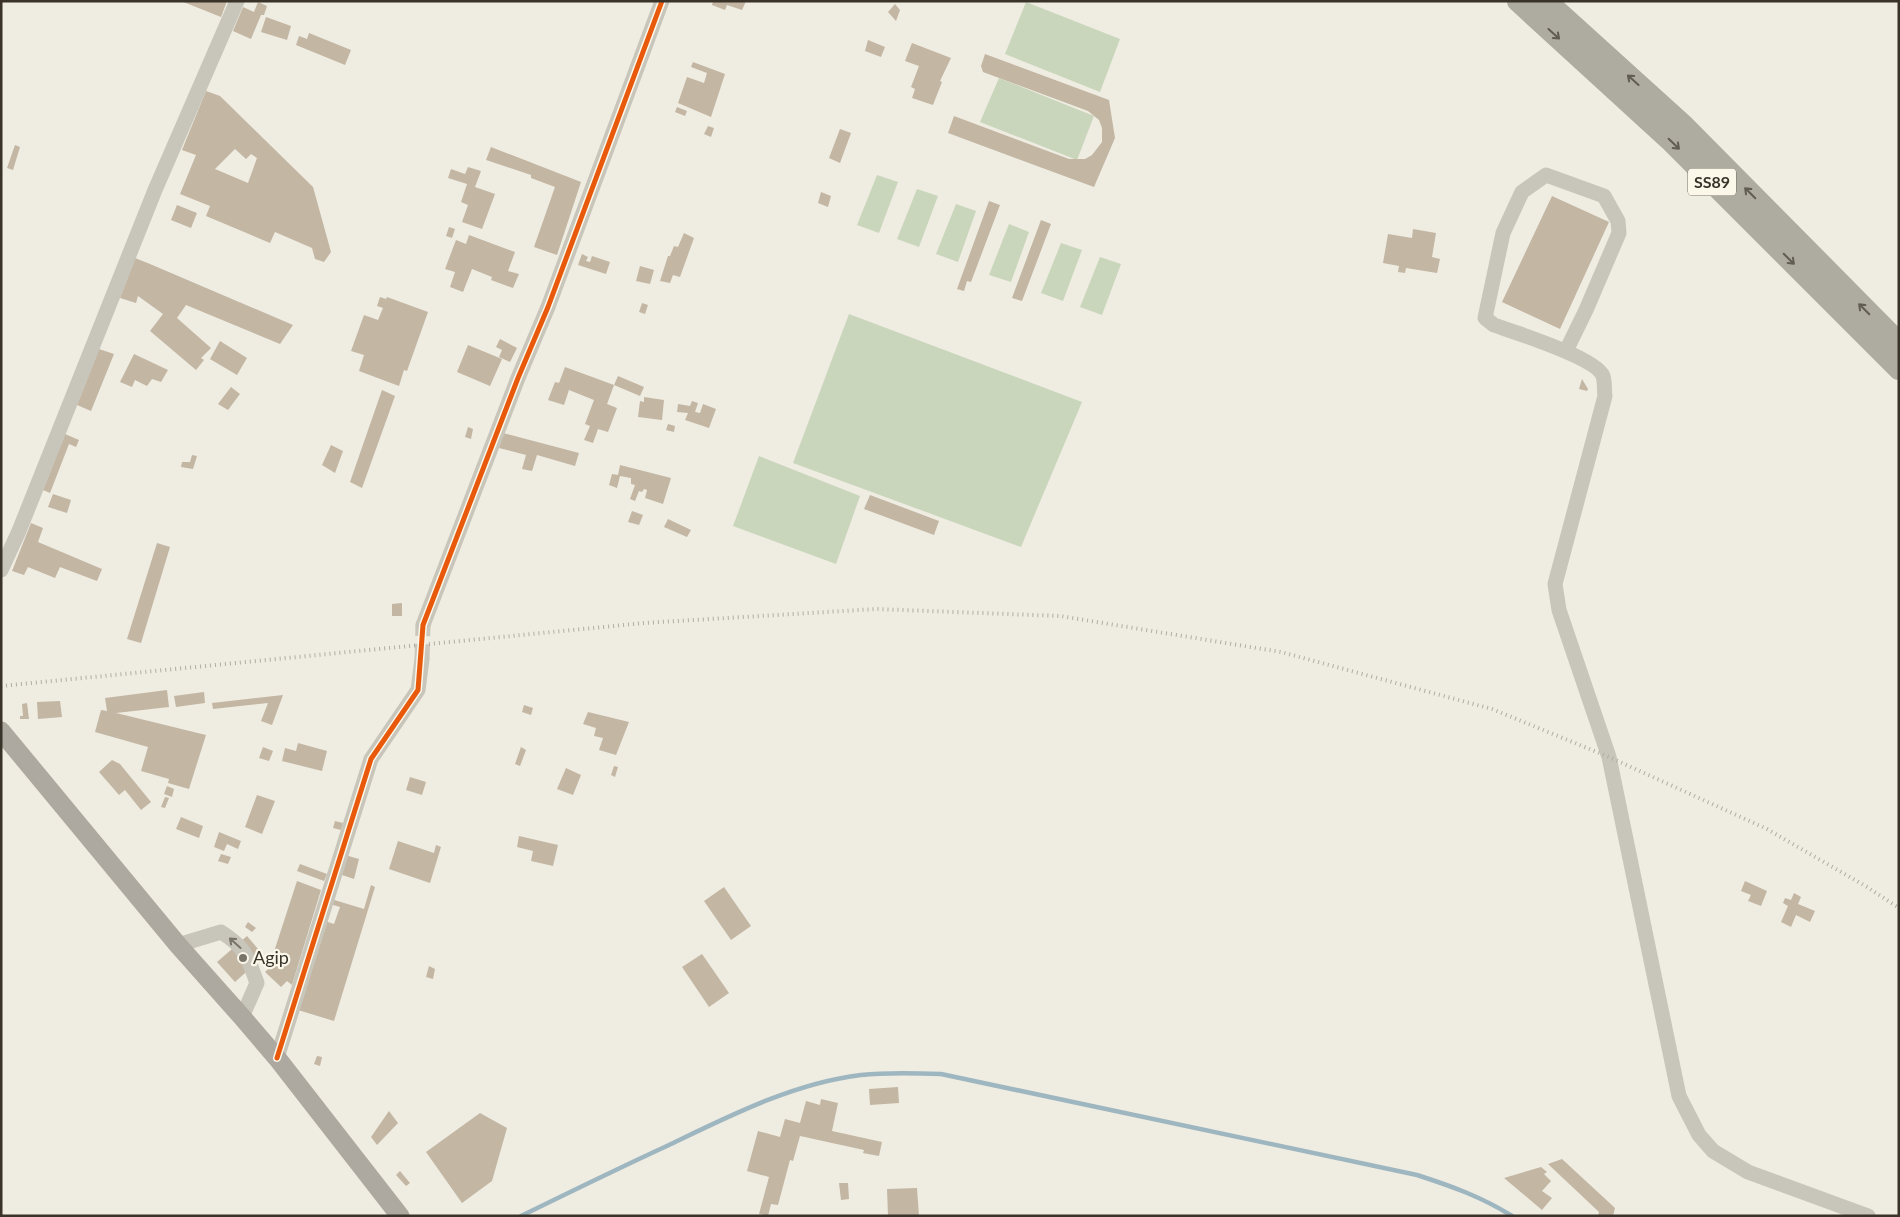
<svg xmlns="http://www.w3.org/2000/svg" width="1900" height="1217" font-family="Lato,sans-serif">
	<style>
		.green { fill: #cad6bc }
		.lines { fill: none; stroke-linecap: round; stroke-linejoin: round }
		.stream { stroke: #9eb6c0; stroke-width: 4.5 }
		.building { fill: #c3b6a3; fill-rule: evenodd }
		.minor-tunnel { stroke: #cbc7bd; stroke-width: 15; stroke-dasharray: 15 8; stroke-linecap: butt }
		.minor { stroke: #c8c5bb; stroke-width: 15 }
		.major { stroke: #ada9a0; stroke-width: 19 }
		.highway { stroke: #aeaba1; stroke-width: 22 }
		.rail { stroke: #b0ada5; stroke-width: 4; stroke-dasharray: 1 4; stroke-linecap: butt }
		.cycleway-casing { stroke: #fbf8ea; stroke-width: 8 }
		.cycleway { stroke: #e8590c; stroke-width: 5 }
		.oneway { stroke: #625d53 }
		.oneway2 { stroke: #79756b }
		.poi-dot { fill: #79746a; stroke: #fbf8ea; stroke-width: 2 }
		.labels { text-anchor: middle; stroke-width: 4.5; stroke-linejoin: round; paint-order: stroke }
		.shield { fill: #fbf8ea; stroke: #736e63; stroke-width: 1 }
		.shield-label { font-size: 16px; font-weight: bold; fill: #393329 }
		.poi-label { font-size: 18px; fill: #393329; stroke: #fbf8ea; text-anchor: start }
	</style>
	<rect width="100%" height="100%" fill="#efece2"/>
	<path class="green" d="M1026 2 1120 39 1100 92 1005 54Z
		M999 78 1094 116 1077 160 980 122Z
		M877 175 898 182 879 233 857 225Z
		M917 189 938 196 919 247 897 239Z
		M956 204 976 211 958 262 936 254Z
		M1009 224 1029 232 1011 282 989 275Z
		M1061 243 1082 250 1063 301 1041 293Z
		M1100 257 1121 264 1102 315 1080 307Z
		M849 314 1082 402 1021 547 793 463Z
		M759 456 860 496 836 564 733 526Z"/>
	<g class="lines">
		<path class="stream" d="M521 1216C570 1192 619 1168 669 1145 729 1116 794 1083 861 1075 888 1072 915 1073 941 1074L1417 1175C1451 1186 1482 1197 1512 1216"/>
	</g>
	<path class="building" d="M181 1H227L221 17Z
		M713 1H746L742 10 727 5 725 10 712 5Z
		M258 2 267 6 264 15H261L251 39 233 31 243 7 254 12Z
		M895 4 900 10 896 21 888 12Z
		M266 17 291 26 287 40 261 32Z
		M309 33 351 50 345 65 296 45 299 36 307 39Z
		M868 40 885 47 881 57 865 51Z
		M912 43 951 58 940 81 942 82 933 105 912 98 915 89 911 87 919 66 905 61Z
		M985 54 1109 100 1115 138 1094 187 948 133 954 116 1069 159H1085L1092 155 1102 142V128L1099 120 1088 111 983 72 981 66Z
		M693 62 725 74 711 117 678 103 687 77 704 83 707 73 691 67Z
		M206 91 220 96 313 187 331 252 324 262 315 259 312 248 275 232 270 243 206 216 210 206 180 194 196 155 182 150ZM235 149 246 159 251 154 257 158 248 183 215 169Z
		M677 107 687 111 685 116 675 112Z
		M708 126 714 128 711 137 704 134Z
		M840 129 851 133 840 163 829 158Z
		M15 145 20 147 13 170 7 168Z
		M491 147 581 182 557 255 534 247 555 187 531 178V175L486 160Z
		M468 167 481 171 475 187 495 194 482 229 462 222 468 205 461 202 467 184 448 178 451 169 465 174Z
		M821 192 831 196 828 207 818 203Z
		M1552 196 1609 222 1560 329 1502 302Z
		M989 201 1000 205 971 282 967 281 964 291 957 289Z
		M177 205 197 213 191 228 171 220Z
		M1041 220 1051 224 1022 301 1012 298Z
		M449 227 455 229 452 238 446 236Z
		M1413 229 1436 233 1432 257 1440 259 1437 273 1406 268 1405 273 1398 272 1399 266 1383 263 1388 234 1412 238Z
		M684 233 694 238 680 277 673 275 670 283 660 281 668 256H670L674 246 678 247Z
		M469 235 515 252 508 271 519 274 513 288 491 280 492 277 472 269 463 292 450 287 455 272 445 269 456 240 466 244Z
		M582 254 588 257 586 261 590 262 592 256 610 262 606 274 578 265Z
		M135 258 150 264 293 325 280 344 186 305 177 318 211 348 201 358 204 360 196 370 150 331 163 314 138 296 136 303 120 298Z
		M640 266 654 270 650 284 636 281Z
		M380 297 386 299 387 297 428 312 407 371 404 370 399 386 359 371 364 355 351 351 364 315 378 320 383 308 377 306Z
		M642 303 648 305 645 314 639 312Z
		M500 339 517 348 510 362 499 357 502 350 496 347Z
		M220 341 247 358 237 375 210 359Z
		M468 345 502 359 490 386 457 372Z
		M99 349 114 354 91 411 77 405Z
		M134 354 168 370 161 382 152 379 147 386 135 380 132 387 120 382Z
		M565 367 614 385 607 404 617 408 608 432 598 429 593 443 584 440 590 426 585 424 594 400 569 390 564 405 548 400 555 382 559 383Z
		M618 376 644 387 640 396 614 385Z
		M1582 379 1588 389 1587 391 1579 389Z
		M231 387 240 394 228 410 218 404Z
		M382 390 395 396 362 488 350 482Z
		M644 397 664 400 662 420 638 417 640 401 644 402Z
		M692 401 698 403 695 412 700 413 703 404 716 409 709 428 685 420 688 413 677 412 678 404 690 406Z
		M668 424 675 426 674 432 666 430Z
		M468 427 473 429 471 439 465 437Z
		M503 433 579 453 575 466 537 455 532 471 522 469 526 455 499 448Z
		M65 434 79 440 76 447 69 444 50 493 43 490Z
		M331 445 343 451 335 473 322 465Z
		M192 455 197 456 193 469 181 467 182 462H190Z
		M620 465 671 478 663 504 645 498 647 490 644 489 642 492 639 491 635 501 630 499 635 485 631 484V478L620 476 617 488 609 485 612 474 618 475Z
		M53 494 71 500 67 513 48 507Z
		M870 495 939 521 934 535 864 509Z
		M632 511 643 515 639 525 628 522Z
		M668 519 691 530 687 537 664 527Z
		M31 523 43 528 38 542 102 569 97 581 60 567 55 578 28 567 24 575 12 571Z
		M157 543 170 547 141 643 127 639Z
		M402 603V616H392V604Z
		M167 690 169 707 116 713 206 735 189 789 168 783 169 779 141 771 148 747 95 732 101 710 107 711 105 698Z
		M204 692 205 703 176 707 174 696Z
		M283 695 272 725 261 721 268 703 213 709 212 703Z
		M60 701 62 717 38 719 37 702Z
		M27 703 29 719H20V716H23L22 704Z
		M524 705 533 708 531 715 522 712Z
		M588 712 629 722 616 755 599 750 603 738 594 736 596 728 583 724Z
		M298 743 327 751 322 771 282 761 285 748 296 751Z
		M263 747 273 751 269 761 259 758Z
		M521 747 526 750 520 766 515 764Z
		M112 760 120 764 151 802 141 810 125 790 119 795 99 772Z
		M614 766 618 767 615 777 611 775Z
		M566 768 581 775 573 795 557 789Z
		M410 777 426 782 422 795 406 790Z
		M167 786 174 789 172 797 164 794Z
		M257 795 275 801 262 834 245 827Z
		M165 797 169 798 165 808 161 807Z
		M181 817 203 826 199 838 176 829Z
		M335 821 343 823 341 830 333 828Z
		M219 832 241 841 238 849 227 844 224 851 214 847Z
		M519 836 558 845 553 866 531 861 533 851 517 847Z
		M398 841 434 853 436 845 441 847 430 883 389 869Z
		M221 854 231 857 228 864 218 861Z
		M345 855 359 859 354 879 339 874Z
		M300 864 327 874 324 881 297 871Z
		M297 881 321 890 292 985 287 981 281 987 265 972 272 965 270 964Z
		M1745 881 1767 891 1761 906 1748 901 1751 895 1741 891Z
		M371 885 375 887 334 1021 298 1010 325 921 334 924 340 907 330 904 331 899 364 909Z
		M724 887 751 926 731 940 704 901Z
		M1794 893 1801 897 1798 904 1815 911 1810 922 1796 915 1791 927 1781 922 1788 906 1783 903 1785 898 1791 900Z
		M248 922 256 928 252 932 245 927Z
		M247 936 264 956 235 982 217 962Z
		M702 954 729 993 709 1007 682 967Z
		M429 966 435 969 433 979 426 977Z
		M317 1056 322 1057 320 1066 314 1064Z
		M898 1087 899 1103 870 1105 869 1089Z
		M821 1099 838 1103 832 1131 882 1142 879 1156 863 1153 864 1150 800 1136 793 1161 790 1160 778 1205 771 1204 768 1216 759 1214 769 1177 747 1171 758 1131 780 1137 785 1119 800 1123 806 1101 820 1105Z
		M389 1111 398 1123 377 1145 371 1137Z
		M480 1113 507 1128 492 1181 462 1203 426 1152Z
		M1562 1159 1615 1208 1613 1216H1598L1599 1212 1548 1164Z
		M1541 1167 1547 1172 1544 1174 1551 1181 1542 1191 1552 1198 1542 1210 1504 1178Z
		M400 1171 410 1183 406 1186 396 1175Z
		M839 1183H848L849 1199 841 1200Z
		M917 1188 919 1216H888L887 1189Z"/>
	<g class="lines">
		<path class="minor-tunnel" d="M422 659 423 625"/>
		<path class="minor" d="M1566 351 1586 310 1619 233 1618 221 1604 196 1546 175 1522 192 1503 233 1485 318 1494 325C1514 332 1596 358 1603 376 1605 382 1604 390 1605 396L1555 584 1559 610 1609 757 1679 1096 1699 1135 1713 1151 1748 1172 1868 1216
			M1 570 19 531 155 190 237 1
			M423 625 518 378 548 307 662 1
			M178 945 221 932C245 947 248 957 257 983L242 1017
			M277 1058 371 759 418 690 422 659"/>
		<path class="major" d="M1 731 178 945 242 1017 277 1058 400 1216"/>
		<path class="highway" d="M1518 1 1672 142 1899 369
			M1546 1 1684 126 1899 343"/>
		<path class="rail" d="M1 686 644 623 876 609 1060 616 1281 652 1492 709 1609 757 1767 829 1867 887 1899 908"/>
		<g class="cycleway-casing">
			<path id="cycleway" d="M277 1058 371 759 418 690 423 625 518 378 548 307 662 1"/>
		</g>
		<use href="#cycleway" class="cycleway"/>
	</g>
	<defs><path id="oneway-shaft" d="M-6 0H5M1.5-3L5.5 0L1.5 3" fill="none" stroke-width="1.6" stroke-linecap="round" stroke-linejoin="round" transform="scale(1.25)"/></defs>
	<g class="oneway">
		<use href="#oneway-shaft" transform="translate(1554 34) rotate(42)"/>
		<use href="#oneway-shaft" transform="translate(1633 80) rotate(-138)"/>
		<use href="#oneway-shaft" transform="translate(1674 144) rotate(44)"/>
		<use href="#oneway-shaft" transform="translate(1750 193) rotate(-135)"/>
		<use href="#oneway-shaft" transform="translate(1789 259) rotate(45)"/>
		<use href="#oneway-shaft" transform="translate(1864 309) rotate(-135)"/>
	</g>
	<use class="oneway2" href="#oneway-shaft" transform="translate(235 943) rotate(-138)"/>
	<circle class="poi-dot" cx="243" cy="958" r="5"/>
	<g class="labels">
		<rect class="shield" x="1688" y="168.5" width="48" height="27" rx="4"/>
		<g class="shield-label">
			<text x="1712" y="188">SS89</text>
		</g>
		<g class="poi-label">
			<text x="253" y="964">Agip</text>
		</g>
	</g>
	<rect width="1900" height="1217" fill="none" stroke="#393329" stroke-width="5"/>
</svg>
